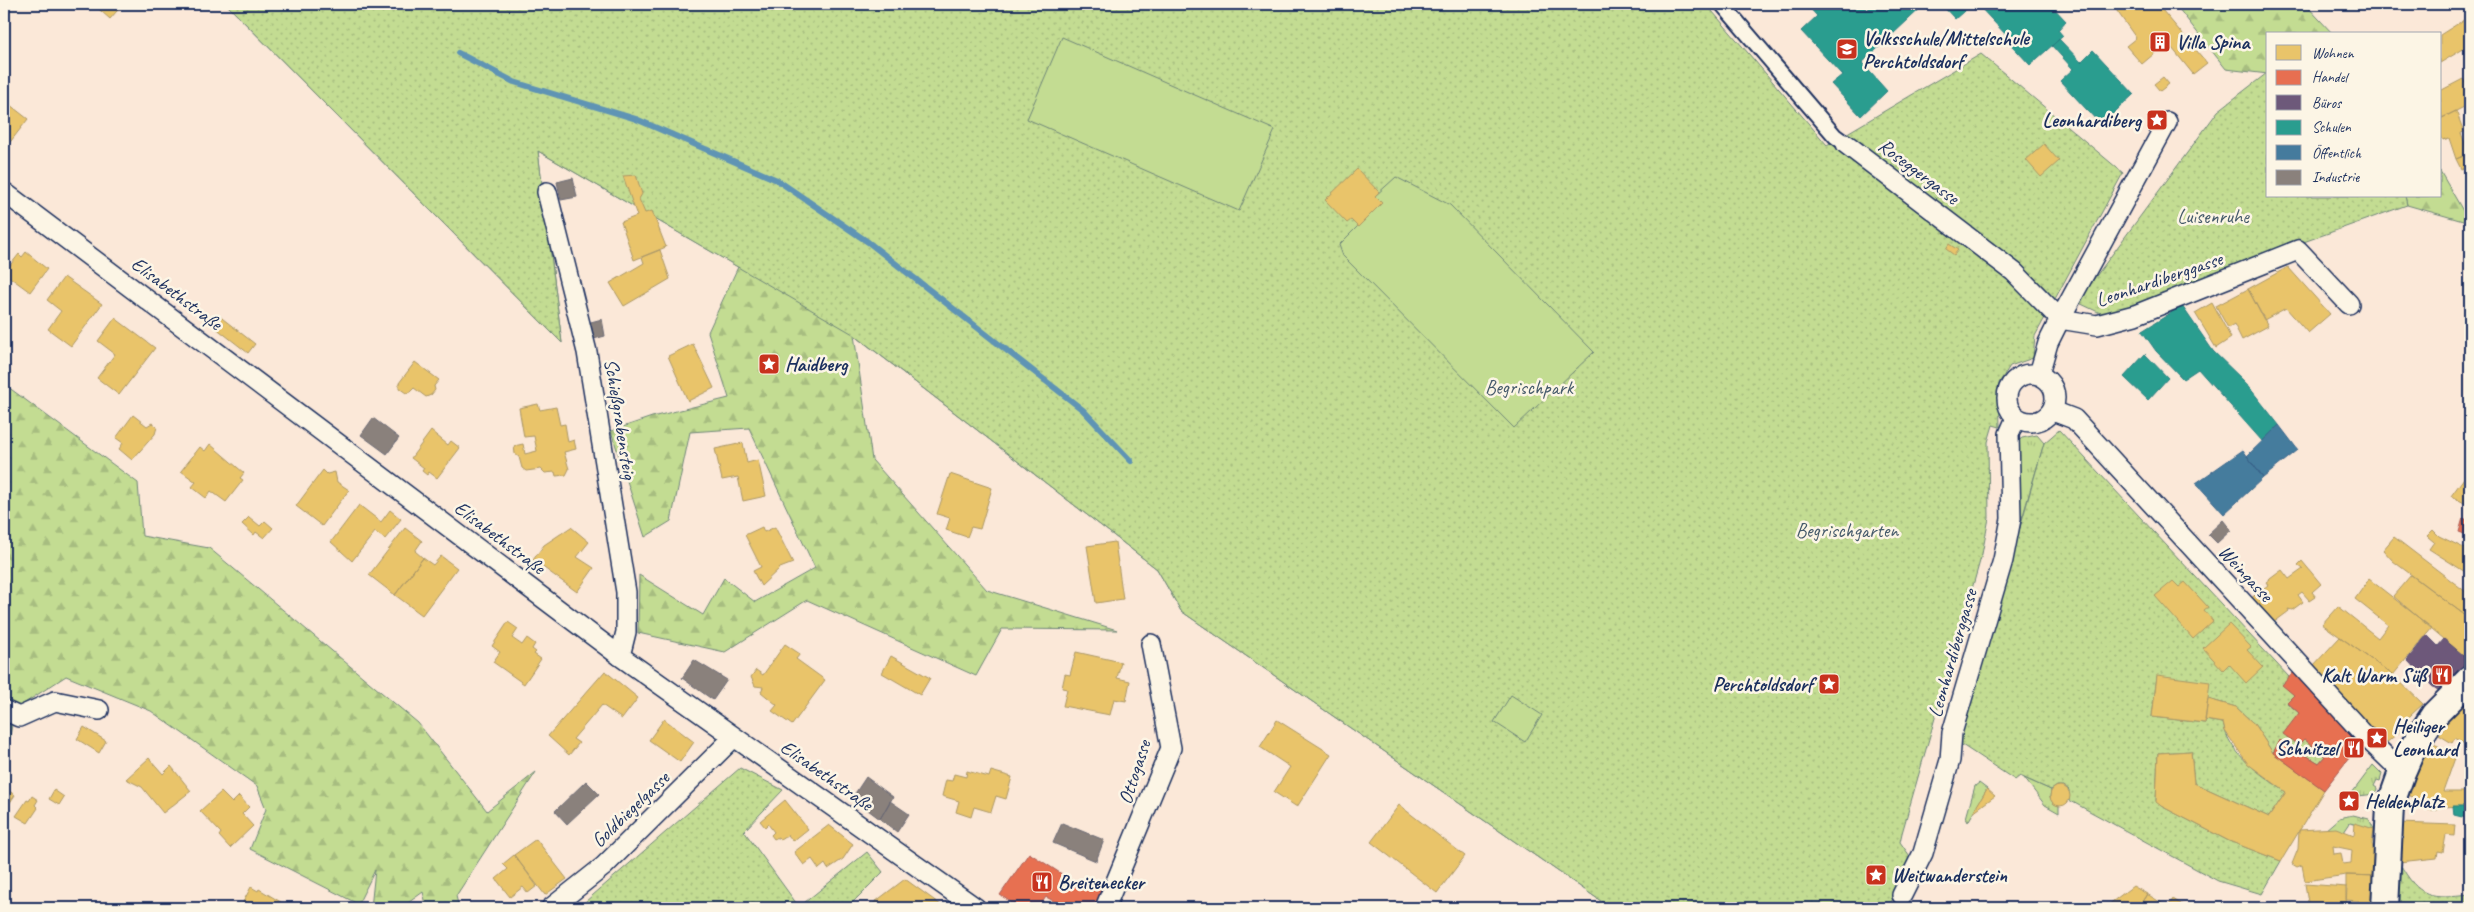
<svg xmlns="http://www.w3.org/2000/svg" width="2474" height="912" font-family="Caveat,sans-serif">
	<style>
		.grass { fill: url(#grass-tufts); stroke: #6f8678 }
		.forest { fill: url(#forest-firs); stroke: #6f8678 }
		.park { fill: url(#park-dots); stroke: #6f8678 }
		.pitch { fill: #c3dc92; stroke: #6f8678 }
		.homes { fill: #e9c46a; stroke: #ab9766; fill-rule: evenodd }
		.shops { fill: #e76f51; stroke: #aa5c55 }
		.offices { fill: #6d597a; stroke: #544c72 }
		.schools { fill: #2a9d8f; stroke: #267c80 }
		.public { fill: #457b9d; stroke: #38648a }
		.industry { fill: #8a817c; stroke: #696873 }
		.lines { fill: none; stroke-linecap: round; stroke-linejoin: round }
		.stream { stroke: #5f94b4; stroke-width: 6 }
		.pedestrian-casing { stroke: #1b2f5e; stroke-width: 18 }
		.minor-casing { stroke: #1b2f5e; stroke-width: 22 }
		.secondary-casing { stroke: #1b2f5e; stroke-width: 30 }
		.pedestrian { stroke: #fcf5e5; stroke-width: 14 }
		.minor { stroke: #fcf5e5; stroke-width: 19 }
		.secondary { stroke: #fcf5e5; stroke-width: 26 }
		.labels { text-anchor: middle; stroke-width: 5; stroke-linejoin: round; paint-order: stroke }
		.poi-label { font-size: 20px; font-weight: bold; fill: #1b2f5e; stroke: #fcf5e5; text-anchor: start }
		.street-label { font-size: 20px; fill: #1b2f5e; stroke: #fcf5e5 }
		.park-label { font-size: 20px; fill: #455a6b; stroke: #fcf5e5 }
	</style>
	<defs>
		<pattern id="grass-tufts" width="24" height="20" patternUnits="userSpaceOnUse" patternTransform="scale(1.25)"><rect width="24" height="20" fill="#c3dc92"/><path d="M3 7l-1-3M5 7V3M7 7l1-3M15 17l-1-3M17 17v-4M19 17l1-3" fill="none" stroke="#a7bd80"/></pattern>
		<pattern id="forest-firs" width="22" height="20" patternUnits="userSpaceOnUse" patternTransform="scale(1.25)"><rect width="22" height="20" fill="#c3dc92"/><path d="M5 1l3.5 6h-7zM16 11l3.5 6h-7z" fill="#a7bd80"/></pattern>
		<pattern id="park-dots" width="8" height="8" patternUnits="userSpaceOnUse" patternTransform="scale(1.25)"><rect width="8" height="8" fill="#c3dc92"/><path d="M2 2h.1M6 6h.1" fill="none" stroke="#a7bd80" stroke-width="1.8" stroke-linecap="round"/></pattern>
	</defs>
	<rect width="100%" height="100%" fill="#fbe8d8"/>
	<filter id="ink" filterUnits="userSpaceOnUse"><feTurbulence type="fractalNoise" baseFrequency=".02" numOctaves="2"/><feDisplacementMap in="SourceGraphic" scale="10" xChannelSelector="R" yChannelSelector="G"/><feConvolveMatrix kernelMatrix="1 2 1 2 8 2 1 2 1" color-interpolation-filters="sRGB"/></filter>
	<g filter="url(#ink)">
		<path class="grass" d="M2037 435 2044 443 2012 553 2016 443 2022 438Z
			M4 718 12 725 4 768Z
			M2373 765 2382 774 2380 781 2377 780 2374 786 2377 788 2376 794 2349 797Z
			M2024 778 2051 790 2050 797 2053 803 2059 806V813L2045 805Z
			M1979 783 1987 789 1968 822 1966 818 1975 786Z
			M2353 815 2369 819 2374 829 2350 823 2344 832 2325 830 2339 818Z"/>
		<path class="forest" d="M226 4H489L1611 908 1181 611 1157 569 854 335 872 460 987 590 1117 630 1002 629 976 676 807 600 725 652 638 633 639 575 703 615 724 578 755 602 815 568 749 428 690 432 671 521 645 537 611 431 652 417 729 398 708 332 738 267 538 151 562 343Z
			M2175 4H2305L2333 34H2268V74L2226 69Z
			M2440 171 2470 223 2407 205 2405 196H2440Z
			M4 384 138 483 142 536 209 548 418 723 487 811 536 772 456 896 459 908H427L423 892 401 908H371L375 870 358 904 250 849 266 809 257 786 151 711 66 676 14 710 4 690Z"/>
		<path class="park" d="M226 4H1706L1827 145 1981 54 2123 173 2035 336 2033 358 2010 366 1999 383 2000 427 1993 425 1988 442 1989 518 1982 554 1902 833 1900 842 1912 859 1907 877 1887 908H1611L1181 611 1157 569 853 334 538 151 562 343Z
			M2267 73 2268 196H2405L2407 205 2298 244 2113 319 2077 302 2218 111Z
			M2059 430 2289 677 2294 695 2287 703 2299 713 2298 745 2304 739 2325 756 2319 763 2280 740 2273 753 2254 724 2236 707 2208 699 2157 676 2152 717 2205 723V720L2223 723C2229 755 2262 775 2286 792L2269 817 2194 783 2191 751 2158 753 2156 801 2161 806 2229 841 2281 861 2262 894 2218 881 2069 800V790L2064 786H2057L2051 790 2020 776 2015 780 1959 743 2044 443Z
			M740 768 783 790 744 831 799 907 867 852 883 872 847 908H578Z
			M2399 862C2419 899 2431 898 2470 894V908H2399Z"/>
		<path class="pitch" d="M1062 37 1275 130 1239 211 1027 119Z
			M1396 177 1450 205 1594 352 1514 428 1343 256 1339 245 1381 203 1375 196Z
			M1511 695 1542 715 1525 742 1494 722Z"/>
		<path class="homes" d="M93 4H123L110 19Z
			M2112 4H2157L2207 63 2193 74 2172 48 2166 53 2161 48 2142 64 2126 46 2136 38Z
			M2470 16V45L2440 63V35Z
			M2163 77 2169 84 2160 91 2154 84Z
			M2463 79 2465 82 2470 80V104L2442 118 2440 91Z
			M5 101 28 119 4 150V102Z
			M2456 111 2464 132 2461 133 2469 154 2456 159 2449 138 2443 140 2440 134V119Z
			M2044 144 2059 161 2041 177 2026 160Z
			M2469 154 2470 168 2469 166 2461 169 2456 159Z
			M1357 169 1379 192 1375 196 1382 203 1358 227 1351 220 1347 223 1325 200Z
			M636 175 642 194 639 199 645 213 652 211 666 247 634 260 621 222 637 216 623 176Z
			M2470 189V203L2465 191Z
			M1949 244 1958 250 1954 255 1946 249Z
			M660 250 670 279 624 306 610 283 644 263 642 257Z
			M26 252 47 269 30 292 4 273 19 254 22 257Z
			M2288 267 2330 314 2308 333 2286 308 2264 320 2248 289Z
			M64 277 102 304 71 346 48 329 61 311 47 300Z
			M2248 289 2268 326 2242 340 2234 324 2228 328 2216 306Z
			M2212 303 2231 338 2216 348 2195 313Z
			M218 315 255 344 248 353 211 324Z
			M115 318 155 348 119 395 97 378 115 354 98 341Z
			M693 344 714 388 688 401 668 356Z
			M415 362 439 380 434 386 435 390 431 395 426 397 414 388 410 392 406 393 399 388V383Z
			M538 404 540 410 556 407 560 425 565 424 568 442 574 440 576 449 564 452 569 469 566 475 556 476 555 472 545 473 541 469 526 471 522 468 519 457 515 454 514 446 523 444 525 454 537 451 534 436 524 437 519 408Z
			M133 415 147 426 152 423 157 427 155 434 132 460 119 449 123 443 116 438Z
			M431 431 448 445 451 441 460 448 437 478 429 472 427 475 422 471 424 468 411 458Z
			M743 443 747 463 758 460 766 496 743 501 738 477 722 480 715 449Z
			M210 444 244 473 240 478 243 480 226 502 211 491 206 498 192 487 196 482 181 471 200 447 205 451Z
			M323 470 327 474 335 472 337 482 349 490 322 526 296 506Z
			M950 474 992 488 980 529 971 527 967 537 946 530 950 518 937 514Z
			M2464 478 2470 481V506L2451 496Z
			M359 505 381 522 390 510 401 519 385 539 375 532 352 561 331 542Z
			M249 517 260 526 265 521 273 528 264 538 256 532 254 535 242 524Z
			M571 527 589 542 577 557 594 568 577 592 533 560 544 545Z
			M762 527 764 532 775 527 793 563 780 568 761 586 753 571 761 567 745 535Z
			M405 528 422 541 415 551 423 558 395 595 369 575Z
			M2433 530 2439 536 2470 551V575L2429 549 2434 542 2427 536Z
			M2394 537 2470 595V619L2393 561 2383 550Z
			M1115 542 1123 599 1096 603 1087 546Z
			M441 556 457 568 422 615 395 595 423 558 433 565Z
			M2302 561 2321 584 2312 592 2316 597 2310 601 2302 592 2298 595 2303 602 2292 610 2288 609 2289 611 2273 623 2250 599 2268 585 2266 582 2282 570 2289 579 2303 569 2298 565Z
			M2411 575 2470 619V661L2393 596Z
			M2369 579 2432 628 2393 675 2322 624 2338 606 2378 638 2388 625 2355 599Z
			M2173 581 2179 587 2185 582 2208 607 2204 610 2213 621 2193 639 2155 596Z
			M508 622 518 629 512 638 522 645 527 638 535 644 532 649 536 652 534 654 541 659 524 684 493 662 500 652 492 646Z
			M2229 624 2251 647 2247 650 2263 667 2246 683 2229 664 2223 670 2203 648Z
			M2340 637 2393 675 2423 704 2400 725 2403 729 2385 744 2312 667Z
			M785 644 800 654 796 659 825 680 792 725 772 711 777 705 761 692 763 687 755 686 751 677 756 670 763 675Z
			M1076 652 1121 662 1117 678 1130 681 1126 701 1114 699 1110 715 1063 706 1067 689 1062 688 1065 674 1070 675Z
			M891 656 930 678 920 695 882 673Z
			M605 671 638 698 622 719 602 705 573 739 579 743 569 755 548 736Z
			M2157 675 2210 682 2205 723 2152 717Z
			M2470 694V739L2466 745 2455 738 2452 743 2437 734Z
			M2208 699 2236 707 2254 724 2273 753 2324 790 2281 861 2229 841 2161 806 2156 802 2158 753 2191 751 2194 783 2269 817 2286 792 2248 764 2225 731 2223 723 2205 720Z
			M664 719 694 742 680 762 649 740Z
			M1277 720 1331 754 1297 807 1274 792 1290 767 1260 747Z
			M84 727 106 741 99 753 77 739Z
			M2430 742 2456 755 2443 792H2470V806L2438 807V810H2429L2423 808 2426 803 2408 795 2421 760Z
			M149 758 163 774 171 766 191 791 163 813 142 787 126 779Z
			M967 771 989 777 991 771 1012 777 1006 799 996 796 991 812 974 807 971 817 956 812 959 801 942 796 946 780 952 781 954 774 966 777Z
			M2050 796a10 10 0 1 1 20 0a10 10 0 1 1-20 0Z
			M1987 789 1995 796 1973 812Z
			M54 790 64 797 59 805 49 799Z
			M9 791 15 795 9 804 4 801Z
			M221 792 232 803 239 796 249 807 242 814 253 826 230 848 219 836 221 833 200 811Z
			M32 796 38 800 35 805 38 808 28 823 16 816 27 800 29 801Z
			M785 800 808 829 793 841 788 835 780 840 778 837 774 839 771 835 774 832 768 824 765 827 760 821Z
			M1399 805 1465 856 1437 893 1371 842Z
			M2355 823 2374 829 2372 844 2379 876 2346 875 2305 881 2302 865 2297 867 2292 864 2298 849 2299 830 2336 828 2354 835ZM2333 846 2352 850 2351 863 2343 864 2341 853 2334 854Z
			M2399 823 2455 825 2454 836 2446 835 2443 852 2438 851 2437 858 2399 862Z
			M829 825 853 844 843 859 828 869 825 864 819 869 812 859 804 865 794 852Z
			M536 839 567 879 545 895 514 855Z
			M514 855 537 886 528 893 523 887 510 897 496 879 508 869 503 864Z
			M2346 875 2379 876 2377 908H2359V901L2346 900Z
			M905 879 945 908H867Z
			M2305 884 2347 887 2346 907 2309 908Z
			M2133 886 2147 894 2138 908H2104Z
			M251 887 258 891 259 889 284 904 281 908H249L242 904Z
			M2147 894 2168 907 2173 899 2184 906 2183 908H2138Z"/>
		<path class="shops" d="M2463 518 2470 521V536L2459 532Z
			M2293 673 2360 744 2324 790 2273 753 2280 740 2319 763 2325 756 2304 739 2298 745 2283 734 2299 713 2287 702 2294 695 2282 685Z
			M1029 853 1082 887 1087 878 1106 887 1097 908H1067L1046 897 1038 908H1015L1017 906 1000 895Z"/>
		<path class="offices" d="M2427 635 2438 646 2444 639 2470 661 2445 695 2432 686 2407 660Z"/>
		<path class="schools" d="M1806 4H1861L1867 10 1874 4H1925L1862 63 1887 91 1861 116 1831 84 1842 75 1801 31 1817 16Z
			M1941 4H1972L1955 19Z
			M1977 4H2050L2066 21 2058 30 2063 36 2030 65 2006 39 2008 37Z
			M2059 39 2081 62 2093 50 2134 94 2101 125 2060 81 2073 69 2052 46Z
			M2182 306 2213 351 2245 382 2279 425 2263 442 2198 369 2183 379 2156 351 2142 331Z
			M2145 354 2168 378 2148 400 2124 377Z
			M2453 806H2470V833L2464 830 2466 818 2454 815Z"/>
		<path class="public" d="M2279 425 2298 450 2263 478 2247 456Z
			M2243 450 2263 478 2224 514 2196 483Z"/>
		<path class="industry" d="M573 178 577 197 561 200 557 182Z
			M602 319 605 336 590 340 587 323Z
			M373 418 399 438 387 454 361 435Z
			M2223 520 2231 530 2217 543 2208 534Z
			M694 660 727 680 713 700 682 678Z
			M866 777 893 797 880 819 852 798Z
			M586 781 599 794 567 824 555 811Z
			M890 801 909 814 897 832 880 819Z
			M1062 823 1104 840 1096 861 1053 843Z"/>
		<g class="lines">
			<path class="stream" d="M458 53 514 82 636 119 777 180 868 242 1083 410 1131 461"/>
			<g class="pedestrian-casing">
				<path id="pedestrian" d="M1722 4 1835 136 1846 144"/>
			</g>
			<g class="minor-casing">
				<path id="minor" d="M2167 122 2060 319 2097 325 2135 315 2298 250 2349 304
					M1846 144 2014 272 2060 319 2048 343 2039 374
					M4 192 620 656 976 908
					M547 192 587 352 626 592V632L620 656
					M2007 398a24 24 0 1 1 48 0a24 24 0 1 1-48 0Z
					M2053 411 2074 419 2370 741 2402 772
					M4 710 19 717 55 701 99 710
					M1902 895 1923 853 1950 760 1952 733 2003 560 2011 519 2009 434 2016 418
					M551 908 604 866 734 737
					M1105 908 1171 748 1151 644"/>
			</g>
			<g class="secondary-casing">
				<path id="secondary" d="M2385 908 2390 806 2402 772 2412 749 2434 715 2470 679"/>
			</g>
			<use href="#pedestrian" class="pedestrian"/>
			<use href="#minor" class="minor"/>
			<use href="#secondary" class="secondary"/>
		</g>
	</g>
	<defs>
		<g id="building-square" transform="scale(1.125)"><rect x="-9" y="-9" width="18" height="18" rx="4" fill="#c8321e" stroke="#fcf5e5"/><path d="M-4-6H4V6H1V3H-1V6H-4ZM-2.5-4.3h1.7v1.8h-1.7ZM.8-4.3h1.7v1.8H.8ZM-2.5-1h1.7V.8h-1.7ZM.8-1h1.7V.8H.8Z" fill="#fff"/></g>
		<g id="school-square" transform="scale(1.125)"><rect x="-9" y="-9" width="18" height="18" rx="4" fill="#c8321e" stroke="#fcf5e5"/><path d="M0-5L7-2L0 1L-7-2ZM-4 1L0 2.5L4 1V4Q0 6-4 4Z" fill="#fff"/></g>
		<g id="sight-square" transform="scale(1.125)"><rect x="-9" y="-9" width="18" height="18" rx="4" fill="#c8321e" stroke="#fcf5e5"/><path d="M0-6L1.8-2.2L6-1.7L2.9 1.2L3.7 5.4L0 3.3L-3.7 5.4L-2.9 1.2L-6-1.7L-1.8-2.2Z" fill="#fff"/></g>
		<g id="restaurant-square" transform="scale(1.125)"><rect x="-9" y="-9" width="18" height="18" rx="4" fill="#c8321e" stroke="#fcf5e5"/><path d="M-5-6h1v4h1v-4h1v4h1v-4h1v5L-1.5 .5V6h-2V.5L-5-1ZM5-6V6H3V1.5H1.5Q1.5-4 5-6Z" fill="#fff"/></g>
	</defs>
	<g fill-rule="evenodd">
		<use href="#building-square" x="2160" y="42"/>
		<use href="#school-square" x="1847" y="49"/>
		<use href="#sight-square" x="2157" y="120"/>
		<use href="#sight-square" x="769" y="364"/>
		<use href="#restaurant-square" x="2442" y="675"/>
		<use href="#sight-square" x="1829" y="684"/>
		<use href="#sight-square" x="2377" y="738"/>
		<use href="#restaurant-square" x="2354" y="748"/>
		<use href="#sight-square" x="2349" y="801"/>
		<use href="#sight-square" x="1876" y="875"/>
		<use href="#restaurant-square" x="1042" y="882"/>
	</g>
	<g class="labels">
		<g class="poi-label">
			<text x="1863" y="45">Volksschule/Mittelschule<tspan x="1863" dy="23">Perchtoldsdorf</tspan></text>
			<text x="2176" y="49">Villa Spina</text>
			<text x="2141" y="127" text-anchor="end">Leonhardiberg</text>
			<text x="785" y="371">Haidberg</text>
			<text x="2426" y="682" text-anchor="end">Kalt Warm Süß</text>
			<text x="1813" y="691" text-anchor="end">Perchtoldsdorf</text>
			<text x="2393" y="733">Heiliger<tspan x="2393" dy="23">Leonhard</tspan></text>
			<text x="2338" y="755" text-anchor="end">Schnitzel</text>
			<text x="2365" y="808">Heldenplatz</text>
			<text x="1892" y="882">Weitwanderstein</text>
			<text x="1058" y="889">Breitenecker</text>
		</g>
		<g class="street-label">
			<text transform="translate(1919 171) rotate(37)" y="7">Roseggergasse</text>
			<text transform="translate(2159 279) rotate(-19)" y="7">Leonhardiberggasse</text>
			<text transform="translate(177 293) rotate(37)" y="7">Elisabethstraße</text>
			<text transform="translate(621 419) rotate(81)" y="7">Schießgrabensteig</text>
			<text transform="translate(500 537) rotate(37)" y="7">Elisabethstraße</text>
			<text transform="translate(2246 573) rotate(47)" y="7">Weingasse</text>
			<text transform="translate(1952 653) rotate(-74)" y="7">Leonhardiberggasse</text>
			<text transform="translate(1134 772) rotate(-72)" y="7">Ottogasse</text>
			<text transform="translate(827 775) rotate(35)" y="7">Elisabethstraße</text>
			<text transform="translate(630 809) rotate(-44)" y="7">Goldbiegelgasse</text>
		</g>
		<g class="park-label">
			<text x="2213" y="223">Luisenruhe</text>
			<text x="1529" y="394">Begrischpark</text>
			<text x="1847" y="537">Begrischgarten</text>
		</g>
	</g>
	<rect width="2474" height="912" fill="none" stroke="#fcf5e5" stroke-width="20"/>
	<rect x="10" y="10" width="2454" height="892" fill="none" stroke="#1b2f5e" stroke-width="2" filter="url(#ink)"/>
	<rect x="2266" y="32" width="175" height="165" fill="#fcf5e5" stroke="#a2a6af"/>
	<rect x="2276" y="45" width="25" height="15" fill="#e9c46a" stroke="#a2a6af"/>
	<text x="2312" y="58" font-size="15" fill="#1b2f5e">Wohnen</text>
	<rect x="2276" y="70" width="25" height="15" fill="#e76f51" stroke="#a2a6af"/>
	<text x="2312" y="82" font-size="15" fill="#1b2f5e">Handel</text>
	<rect x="2276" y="95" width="25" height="15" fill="#6d597a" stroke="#a2a6af"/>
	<text x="2312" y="108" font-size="15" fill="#1b2f5e">Büros</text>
	<rect x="2276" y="120" width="25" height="15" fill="#2a9d8f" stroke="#a2a6af"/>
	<text x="2312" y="132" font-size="15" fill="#1b2f5e">Schulen</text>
	<rect x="2276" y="145" width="25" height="15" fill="#457b9d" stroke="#a2a6af"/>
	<text x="2312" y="158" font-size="15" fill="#1b2f5e">Öffentlich</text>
	<rect x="2276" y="170" width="25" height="15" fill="#8a817c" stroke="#a2a6af"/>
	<text x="2312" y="182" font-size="15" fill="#1b2f5e">Industrie</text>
</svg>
